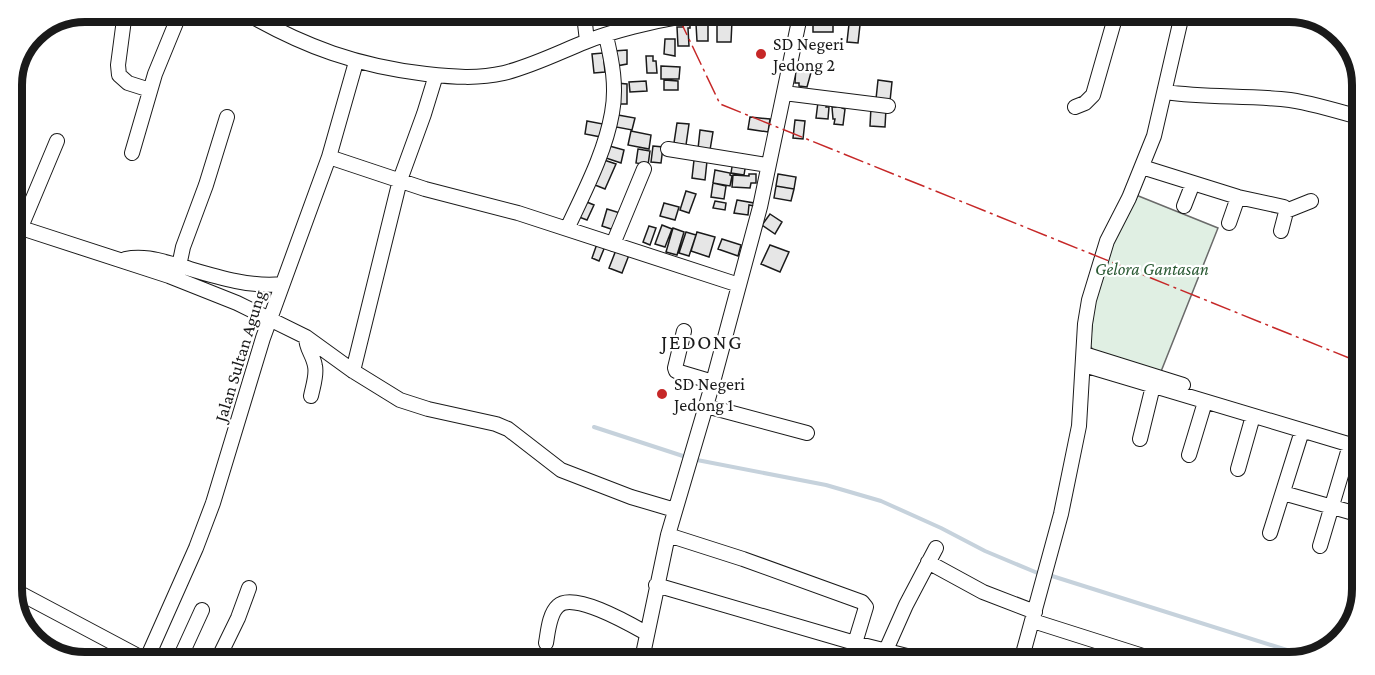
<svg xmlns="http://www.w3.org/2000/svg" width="1375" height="675" font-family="'Crimson Pro',serif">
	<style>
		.green { fill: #e0efe3; stroke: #6a6a6a; stroke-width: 1.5 }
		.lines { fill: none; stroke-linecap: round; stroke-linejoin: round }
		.stream { stroke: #c6d2dc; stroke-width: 4 }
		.building { fill: #e6e6e6; stroke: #1a1a1a; stroke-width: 1.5 }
		.minor-casing { stroke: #1a1a1a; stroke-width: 16 }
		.minor { stroke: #fff; stroke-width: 14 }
		.power { stroke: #c62828; stroke-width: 1.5; stroke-dasharray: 21 4.5 3 4.5; stroke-linecap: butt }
		.poi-dot { fill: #c62828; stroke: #fff; stroke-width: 2 }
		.labels { text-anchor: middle; stroke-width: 4.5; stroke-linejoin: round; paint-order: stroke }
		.poi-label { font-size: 18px; fill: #1a1a1a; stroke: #fff; text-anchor: start }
		.park-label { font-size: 18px; font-style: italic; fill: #2b5a34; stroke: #fff }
		.street-label { font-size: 18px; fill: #1a1a1a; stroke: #fff }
		.quarter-label { font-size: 21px; letter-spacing: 1.5px; fill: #1a1a1a; stroke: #fff }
		.rim { fill: none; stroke: #1a1a1a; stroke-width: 8 }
	</style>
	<rect width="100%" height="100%" fill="#fff"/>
	<path class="green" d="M1136 195 1218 228 1160 374 1096 353 1090 346 1095 295 1110 248Z"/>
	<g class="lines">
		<path class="stream" d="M594 427 686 457
			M697 460 826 485 881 501 941 528 985 551 1040 574
			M1052 576 1309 657"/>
	</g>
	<path class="building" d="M813 18 833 19V32H813Z
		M717 21H732L731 42H717Z
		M708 23V41H697L696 24Z
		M683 24H690V28H688L689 46H678L677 27H683Z
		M849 24 860 25 858 43 847 42Z
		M665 39H675V56L664 54Z
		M627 50V64L616 66 614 51Z
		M603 53 605 72 594 73 592 54Z
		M646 56H653V61H656L657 73H647Z
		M800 63 813 65 807 87 799 86V83H795L796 66 799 67Z
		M661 66 680 67 679 79H661Z
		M664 80 678 81V90H664Z
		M878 80 892 82 890 101 876 99Z
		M646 81 647 91 630 92 629 82Z
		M616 83 627 84V104H616Z
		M818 102 827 103 826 107H829L828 119 816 118Z
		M836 102 843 103 842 108 845 109 843 125 834 124 835 119H833L832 107H836Z
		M871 107 886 109 885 127 870 126Z
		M618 115 635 118 632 130 616 127Z
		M750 117 770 119 768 132 748 129Z
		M795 120 805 121 803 139 793 138Z
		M587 121 603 124 601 137 585 134Z
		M677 123 689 124 686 145 674 143Z
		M700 130 713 132 710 150 698 149Z
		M631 131 651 135 649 149 628 145Z
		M606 145 624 150 621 163 603 157Z
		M653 146 663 147 661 163 651 162Z
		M638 149 650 151 648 165 636 163Z
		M601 159 616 164 605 189 595 185Z
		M694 160 707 161 705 180 692 178Z
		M733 161 746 163 744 175 731 173Z
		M715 170 730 173V175L732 176 730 186 713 183Z
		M749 174H756V183H751L750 188 732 187 733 175 749 176Z
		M778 174 796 177 794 189 776 186Z
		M713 183 726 186 724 199 711 197Z
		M776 186 794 189 791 201 774 198Z
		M686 191 696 194 689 213 680 210Z
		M582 200 594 205 587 220 579 217Z
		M737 200 754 203V206L749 205 748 215 734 213Z
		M715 201 726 203 725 210 713 208Z
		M664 203 679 207 675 220 660 216Z
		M607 209 620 213 614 230 602 226Z
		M770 214 782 222 775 234 762 225Z
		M662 225 672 229 665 247 655 244Z
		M649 226 656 228 650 245 643 242Z
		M673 228 684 232 677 255 666 252Z
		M686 232 696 235 689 256 679 253Z
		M697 232 715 237 709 257 691 251Z
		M722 239 741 245 738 256 718 249Z
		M598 241 606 244 599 261 592 258Z
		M770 245 789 252 780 272 761 264Z
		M616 250 629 255 622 273 609 268Z"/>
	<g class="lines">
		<g class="minor-casing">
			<path id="minor" d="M125 12 118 65 119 75 128 83 150 90
				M246 13C305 47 358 66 426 74 453 77 478 79 504 73 532 66 558 53 585 42 612 31 654 21 683 16
				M584 15 587 41
				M1165 92C1206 98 1248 95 1290 100 1315 104 1338 111 1362 118
				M784 93 888 106
				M1075 107 1085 103 1093 95 1115 18
				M668 149 767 165
				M132 153 155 74 180 13
				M329 157 425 189 518 213 739 285
				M1142 167 1238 197 1284 207 1286 212 1281 231
				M1184 206 1193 183
				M1286 211 1311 201
				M1229 223 1238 197
				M12 225 169 276 237 303 306 337 353 371 400 400 428 409 496 424 508 429 561 470 631 497 675 510
				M21 227 57 141
				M567 229C584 192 605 153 612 113 617 87 612 61 606 36
				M613 244 644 169
				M125 259C145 255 161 261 180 266 211 275 249 288 282 284
				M179 266 183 247 206 185 227 117
				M684 331 675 368 676 371 713 382
				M306 337C306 349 313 354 315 366 317 375 313 386 311 396
				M1084 354 1183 385
				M1084 365 1358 447
				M353 371 400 180 424 114 436 75
				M706 406 807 433
				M1140 439 1153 386
				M1189 455 1205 402
				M1238 469 1253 416
				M1283 493 1357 514
				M1270 533 1302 431
				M668 535 743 559 862 602 866 607 855 643
				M1320 546 1350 445
				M928 562 983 592 1035 612
				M656 585 855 643 927 661
				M12 589 138 656
				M1033 621 1162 662
				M546 643C548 632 549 614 558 606 573 591 630 624 646 633
				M886 650 906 605 936 548
				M148 656 196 548 213 503 263 338 329 157 356 62
				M181 656 202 610
				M219 657 238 618 249 588
				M642 659 668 535 713 382 760 207 800 16
				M1021 661 1061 514 1079 426 1085 324 1089 300 1107 241 1129 198 1154 136 1181 19"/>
		</g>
		<use href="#minor" class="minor"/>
		<path class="power" d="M678 16 720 104 1359 362"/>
	</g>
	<g class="poi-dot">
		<circle cx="761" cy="54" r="6"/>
		<circle cx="662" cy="394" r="6"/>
	</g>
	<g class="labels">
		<g class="poi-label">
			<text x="773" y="50">SD Negeri<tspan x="773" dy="21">Jedong 2</tspan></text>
			<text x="674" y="390">SD Negeri<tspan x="674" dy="21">Jedong 1</tspan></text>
		</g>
		<g class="park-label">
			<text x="1152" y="275">Gelora Gantasan</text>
		</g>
		<g class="street-label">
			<text transform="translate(240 356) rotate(-73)" y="6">Jalan Sultan Agung</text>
		</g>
		<g class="quarter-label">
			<text x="702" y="349">JEDONG</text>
		</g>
	</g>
	<path d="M0 0H1375V675H0ZM85 22H1289A63 63 0 0 1 1352 85V589A63 63 0 0 1 1289 652H85A63 63 0 0 1 22 589V85A63 63 0 0 1 85 22Z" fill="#fff" fill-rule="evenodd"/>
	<path class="rim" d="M85 22H1289A63 63 0 0 1 1352 85V589A63 63 0 0 1 1289 652H85A63 63 0 0 1 22 589V85A63 63 0 0 1 85 22Z"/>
</svg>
